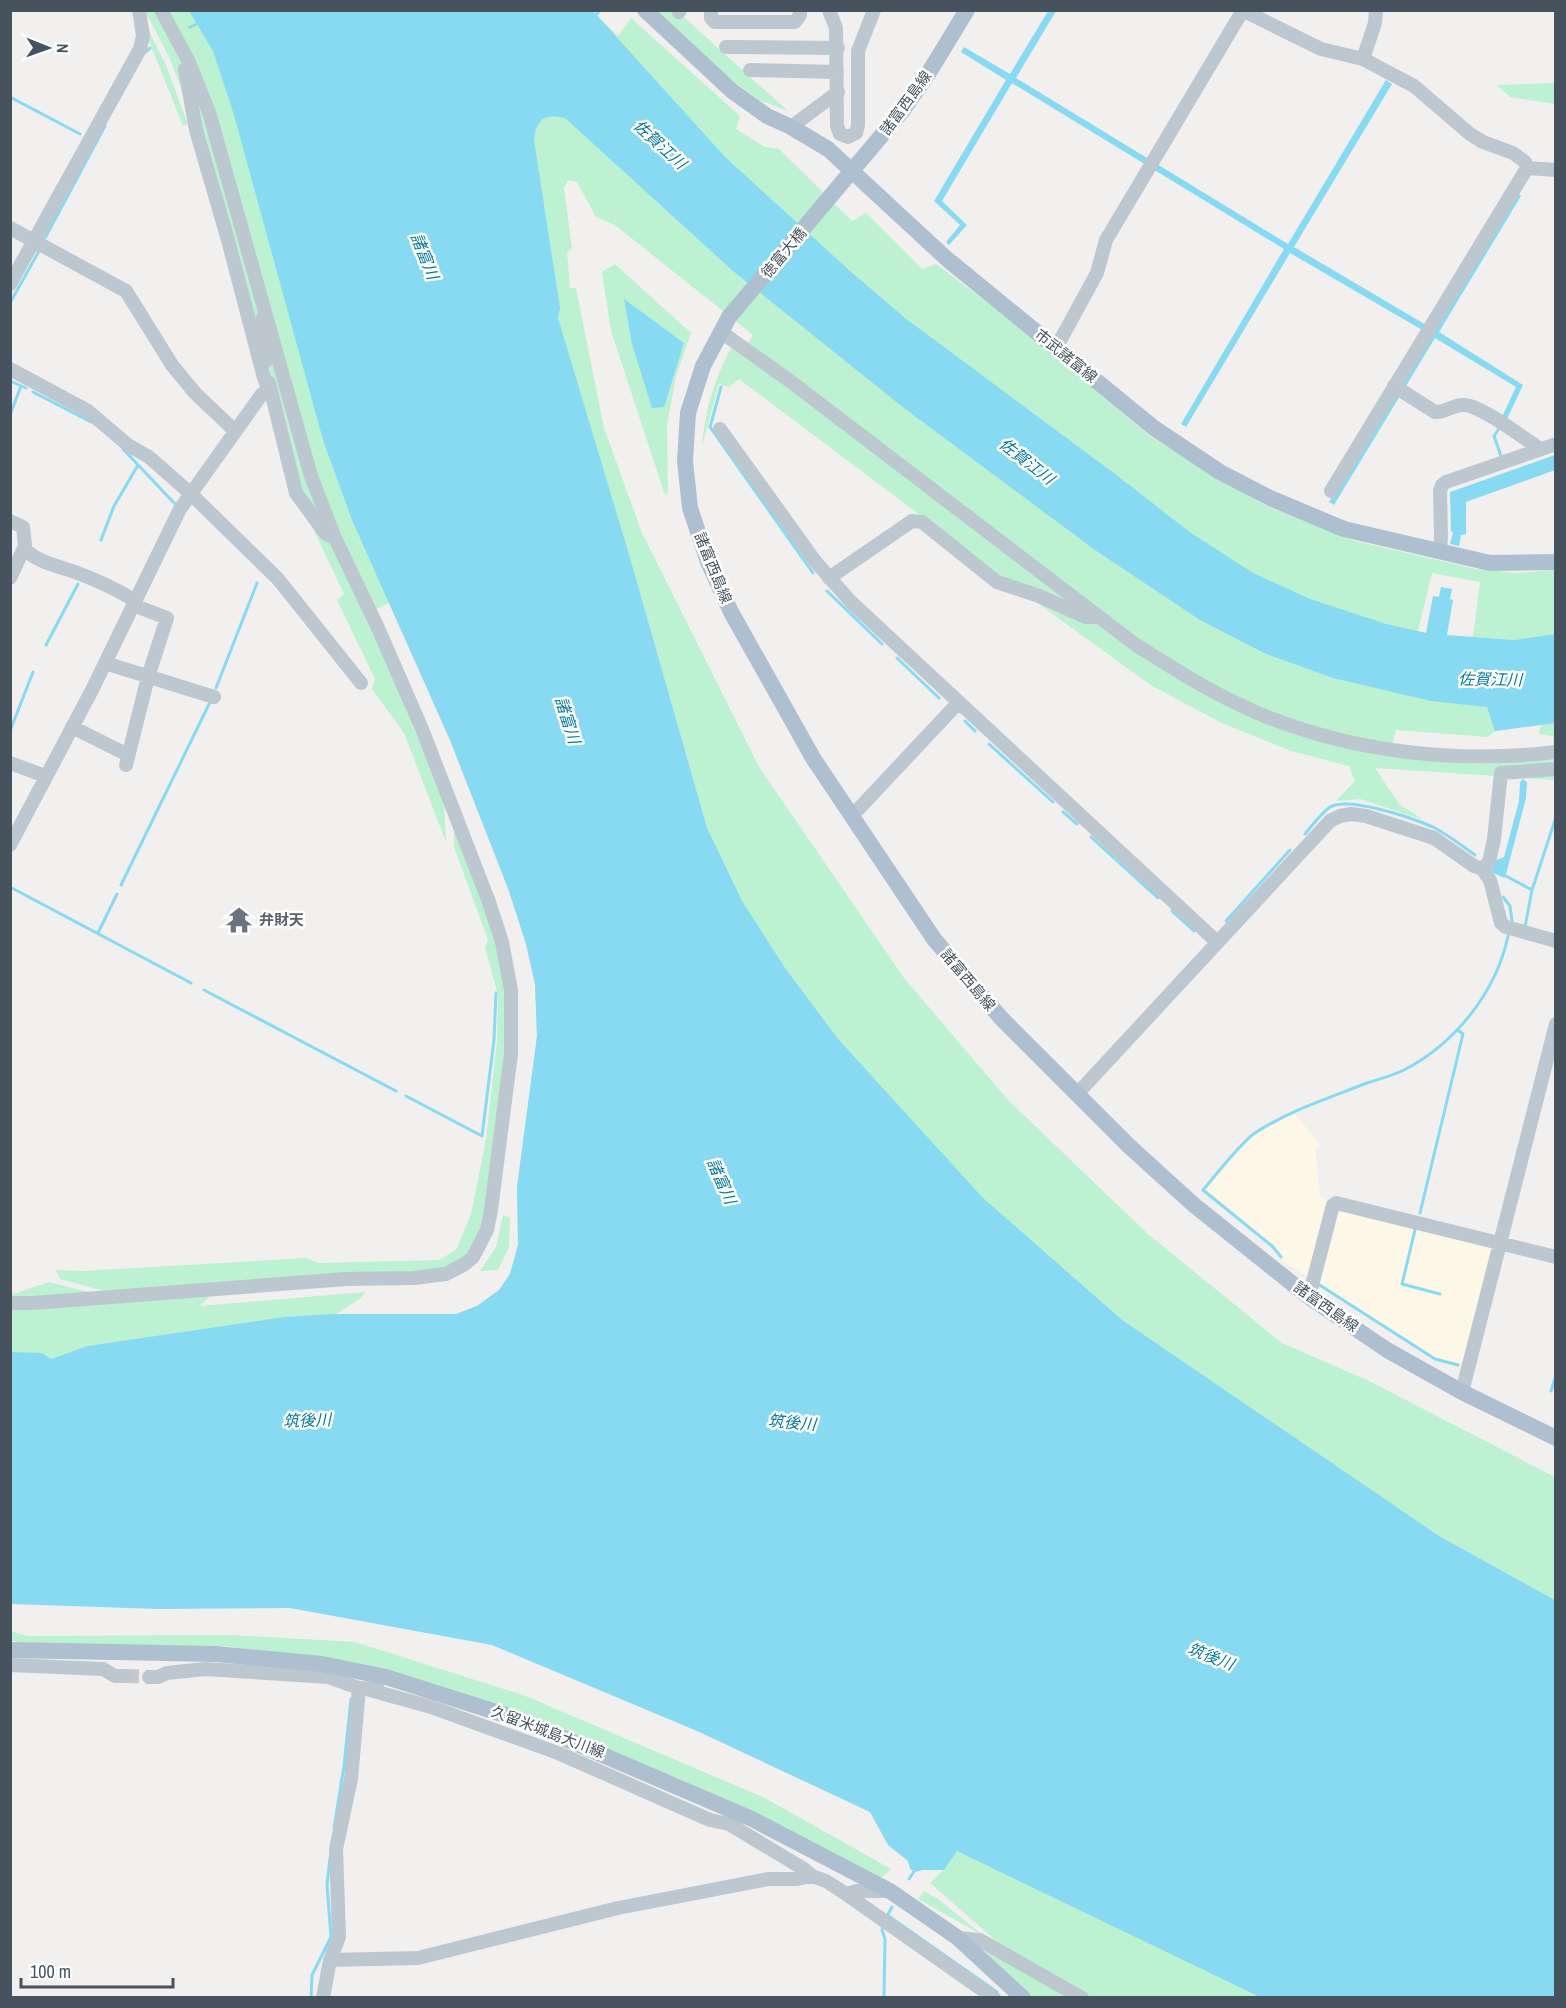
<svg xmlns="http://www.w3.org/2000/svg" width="1566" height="2008" font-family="'Archivo Narrow','Noto Sans JP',sans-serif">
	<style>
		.commercial { fill: #fdf7e8 }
		.green { fill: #bcf1d1; fill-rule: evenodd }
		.water { fill: #87daf1 }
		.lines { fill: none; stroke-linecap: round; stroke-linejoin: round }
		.stream { stroke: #87daf1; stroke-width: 3 }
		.minor-tunnel { stroke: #c7c8cb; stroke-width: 14; stroke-dasharray: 14 7; stroke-linecap: butt }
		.minor { stroke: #bcc7cf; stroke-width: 14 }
		.major { stroke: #aebfd0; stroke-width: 16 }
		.labels { text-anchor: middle; stroke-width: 5; stroke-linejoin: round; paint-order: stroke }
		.street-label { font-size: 15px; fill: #46535e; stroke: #fff }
		.worship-label { font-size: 15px; font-weight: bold; fill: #5b616d; stroke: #fff; text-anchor: start }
		.water-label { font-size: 16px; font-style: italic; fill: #077a9a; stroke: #fff }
	</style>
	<rect width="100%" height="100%" fill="#f2efef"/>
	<path class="commercial" d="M1294 1113 1320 1144 1315 1150 1320 1196 1331 1204 1497 1246 1465 1365 1435 1357 1279 1259 1274 1245 1205 1189 1254 1135Z"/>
	<path class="green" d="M145 11H156L181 59 191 115 170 59Z
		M165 11H199L214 30 546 977 525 1237 510 1289 449 1327 60 1361 11 1360V1307L211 1295 200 1306 365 1292 361 1298 336 1314H456L477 1306 499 1290 510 1274 518 1245 517 1187 537 1036 535 984 526 944 509 891 450 740 389 603 374 610 316 477 217 120Z
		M593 11 618 36 631 18 740 116 736 129 765 147 779 149 852 221 866 213 922 269 936 264 995 308 1151 437 1264 505 1355 541 1476 569 1516 573 1555 570V634L1514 640 1473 637 1480 582 1432 573 1418 631 1426 633 1412 643 1221 573 897 322 599 58Z
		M654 11H677L788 111 759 100 714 67Z
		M147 27 166 65 188 124 183 126 149 41Z
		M188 71 207 120 258 300 263 362 199 125Z
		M1555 83V104L1510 97 1497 85Z
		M540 97 1094 538 1555 712V780L1375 768 1399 804 1424 820 1360 799 1336 801 1355 781 1349 766 1291 751 1222 723 1152 686 1025 594 739 379 729 387 719 384 702 446C706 407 713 383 731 348L741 355 753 335 615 225 596 217 577 182 568 180 564 188 572 249 567 252 570 288H576L604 428 642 533 759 767 904 978 1008 1100 1149 1235 1282 1343 1369 1381 1555 1477V1600L1439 1536 1058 1301 807 1012 698 830 555 333 527 142ZM1541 725 1539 734 1553 736 1554 760 1478 764 1390 755 1396 730 1488 737 1495 731Z
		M615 264 691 333 676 376 667 425 668 493 665 495 611 331 602 272Z
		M266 320 328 531 298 488 270 378Z
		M303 507 332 544 374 632 444 802 446 842 404 733 372 689 375 679 337 600 344 594Z
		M454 817 501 946 509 1051 489 1211 470 1256 435 1273 111 1293 60 1279 56 1270 83 1271 306 1258 318 1263 439 1260 456 1250 471 1214 486 1139 497 1041 498 995 485 948 488 940 454 847Z
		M503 1215 510 1218 509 1248 498 1270 480 1271 496 1247Z
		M49 1282 96 1294 11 1300 10 1295Z
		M10 1631 28 1636 230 1635 355 1642 523 1695 765 1798 891 1869 881 1878 678 1778 321 1658 224 1646 24 1644 11 1640Z
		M952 1825 1335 1997H1086L1010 1953 930 1883 943 1870H923Z
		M924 1891 938 1899 984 1936 918 1899Z
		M979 1946 1077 1997H1033Z"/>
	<path class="water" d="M189 11H593L725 157 850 271 905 318 1115 474 1191 533 1253 573 1310 599 1386 624 1426 633 1433 596 1439 597 1441 587 1452 589 1450 599 1453 600 1447 635 1514 640 1555 634V723L1495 731 1487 707 1431 701 1333 678 1264 653 1200 620 1095 550 904 408 733 271 565 118 553 116 542 119 536 128 534 140 560 308 558 318 630 558 707 828 742 901 785 968 838 1039 982 1197 1122 1320 1439 1536 1555 1600V1997H1260L957 1851 944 1870H923L915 1872 910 1869 908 1861 888 1845 870 1812 697 1731 492 1645 290 1608 158 1609 11 1604V1352L42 1353 51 1359 88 1346 284 1317 335 1314H456L477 1306 499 1290 510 1274 518 1245 517 1187 537 1036 535 984 526 944 509 891 450 740 352 520 323 440 234 115 213 51Z
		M1048 11H1056L1016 78 1288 244 1386 80 1392 84 1294 247 1433 329 1516 192 1521 196 1439 332 1523 385 1507 419 1502 417 1516 387 1435 338 1334 505 1329 502 1429 334 1290 253 1186 427 1181 424 1284 249 1012 83 942 201 967 225 949 245 946 242 960 225 934 201 1006 80 961 52 964 47 1010 74Z
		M624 299 684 343 664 407 652 408 632 344Z
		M1555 455V470L1466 502V534L1461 535 1459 546 1450 544 1453 533 1451 531 1450 492Z
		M1523 779 1527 782 1526 798 1505 878 1491 872 1494 861 1504 857 1519 801 1520 782Z"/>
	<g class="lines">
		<path class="stream" d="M596 15 600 10
			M190 27 199 23
			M143 54 150 48
			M10 97 80 134
			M45 238 105 126
			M10 303 39 251
			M10 381 26 388
			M721 387 710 427 813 573
			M33 392 93 423
			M10 415 21 386
			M1500 427 1494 436 1502 459
			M123 449 176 505
			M101 540 114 506 138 465
			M827 591 882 644
			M46 645 78 584
			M897 658 939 698
			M216 688 257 583
			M965 721 975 731
			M10 731 33 672
			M989 744 1053 802
			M1063 812 1077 824
			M1305 834C1312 826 1321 813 1330 807 1349 796 1412 818 1433 827 1447 834 1462 846 1475 855
			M1091 837 1158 898
			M1506 876 1532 890 1525 927
			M121 885 211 700
			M10 887 191 983
			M1532 890 1556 817
			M1503 897 1510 906 1512 921
			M1172 911 1194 931
			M1226 921 1290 850
			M98 933 117 894
			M204 990 396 1091
			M406 1096 482 1136 494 1040 496 993
			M1420 1213 1463 1034 1458 1030
			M1415 1230 1402 1284 1440 1294
			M1281 1257 1273 1247 1203 1190C1216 1175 1241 1142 1255 1133 1290 1110 1329 1098 1367 1083 1379 1079 1391 1076 1402 1071 1454 1045 1496 993 1508 936
			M1318 1284 1435 1359 1458 1365
			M1551 1391 1556 1375
			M334 1828 344 1766 351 1699
			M909 1879 915 1870
			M887 1915 997 1992
			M887 1916 892 1907
			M884 1925 882 1930 885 1939 884 1998
			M311 1998 312 1975 331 1937 327 1885 330 1858"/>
		<path class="minor-tunnel" d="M125 1676 149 1677"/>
		<path class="minor" d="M711 10V18L715 22H795L800 15V10
			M829 10 836 28 837 126 840 134 848 137 856 133 858 125V51L874 10
			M1242 10 1321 49 1363 59 1414 86 1470 134 1483 142 1513 153 1525 162 1527 168
			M679 12 680 10
			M726 47 838 48
			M1363 59 1375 23 1376 10
			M750 70 837 72
			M791 127 838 92
			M1527 168 1556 170
			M10 228 126 291 172 365 195 393 235 431
			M10 284 140 49 143 36 139 10
			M263 318 266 361
			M721 332 790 381 1136 645C1176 670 1216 696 1260 714 1353 752 1456 764 1556 752
			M1056 348 1097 273 1106 240 1243 10
			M10 369 88 411 128 445 149 457 190 493 278 579 361 683
			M269 383 296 493 326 534 331 536
			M1394 386 1435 412C1445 413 1453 405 1462 405 1479 403 1525 439 1540 449
			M720 429 815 561 851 602 1217 942
			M1331 491 1527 168
			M10 521 23 527 25 546 10 578
			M24 549C38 562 57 566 75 572 96 580 117 589 135 601
			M1440 552 1441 536 1440 491 1442 485 1446 482 1556 444
			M829 578 912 521 922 522 997 582 1039 596 1086 617H1099
			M105 663 214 697
			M72 727 128 755
			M10 763 45 776
			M126 765 148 677 167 618 133 605
			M852 816 959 702
			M10 845 92 690 180 509 262 394 269 391 264 378 228 240 196 130 185 69
			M1482 869 1489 862 1494 839 1501 773 1556 769
			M1078 1093 1330 821 1340 816 1351 814 1366 816 1434 838 1474 866 1482 869 1490 880 1501 923 1506 927 1556 941
			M1309 1297 1333 1205 1336 1203 1556 1257
			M10 1303H33L346 1279 414 1278 446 1274 465 1264 473 1257 487 1230 491 1210 511 1054V990L502 942 489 902 422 729 378 628 335 538 311 476 209 112 188 60 161 10
			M1462 1392 1556 1024
			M10 1665 103 1669 115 1676H125
			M149 1677H158L167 1673 205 1669 328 1677 359 1688
			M370 1690 431 1707 558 1753 710 1820 729 1824 804 1869 812 1876 826 1881 846 1894 994 1998
			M846 1894 857 1891H889
			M958 1938 980 1940 1082 1998
			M330 1960 418 1958 618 1908 768 1879H797L812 1876
			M323 1998 330 1960 339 1937 336 1849 351 1779 359 1688 378 1689"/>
		<path class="major" d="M645 10 732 91 767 116 791 127 828 149 947 259 1154 428 1220 472 1270 498 1344 529 1490 563 1556 562
			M967 10 928 74 903 110 729 317 703 366 688 413 685 461 690 508 708 562 731 612 813 758 934 939 1001 1018 1129 1146 1194 1205 1309 1297 1387 1350 1462 1392 1556 1438
			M10 1650 216 1654 322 1664 386 1677 521 1720 752 1819 890 1891 958 1938 1023 1998"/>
	</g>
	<defs>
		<g id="temple-bare" transform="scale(2.07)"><path d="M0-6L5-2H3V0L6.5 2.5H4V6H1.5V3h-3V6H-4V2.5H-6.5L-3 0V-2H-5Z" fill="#6b7280" stroke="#fff" stroke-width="2.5" paint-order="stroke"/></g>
	</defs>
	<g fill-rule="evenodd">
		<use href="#temple-bare" x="239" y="920"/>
	</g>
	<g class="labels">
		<g class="street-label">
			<text transform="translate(906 103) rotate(-54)" y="5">諸富西島線</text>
			<text transform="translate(784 253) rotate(-50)" y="5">徳富大橋</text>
			<text transform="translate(1066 356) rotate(39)" y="5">市武諸富線</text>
			<text transform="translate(713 568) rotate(68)" y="5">諸富西島線</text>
			<text transform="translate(968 980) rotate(50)" y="5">諸富西島線</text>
			<text transform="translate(1326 1307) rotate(35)" y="5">諸富西島線</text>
			<text transform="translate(548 1732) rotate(21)" y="5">久留米城島大川線</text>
		</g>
		<g class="worship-label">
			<text x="259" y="925">弁財天</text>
		</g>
		<g class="water-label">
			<text transform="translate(660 144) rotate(42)" y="6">佐賀江川</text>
			<text transform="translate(425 256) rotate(68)" y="6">諸富川</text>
			<text transform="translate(1027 461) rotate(38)" y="6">佐賀江川</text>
			<text transform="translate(1490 679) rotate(1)" y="6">佐賀江川</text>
			<text transform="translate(568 720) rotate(72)" y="6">諸富川</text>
			<text transform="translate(722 1181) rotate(66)" y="6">諸富川</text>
			<text transform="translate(307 1420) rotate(-2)" y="6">筑後川</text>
			<text transform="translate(792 1422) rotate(5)" y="6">筑後川</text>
			<text transform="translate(1211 1656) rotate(21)" y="6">筑後川</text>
		</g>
	</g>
	<rect width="1566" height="2008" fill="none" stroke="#46535e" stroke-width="24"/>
	<g transform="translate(48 48) rotate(91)" stroke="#ffffff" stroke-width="4.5" paint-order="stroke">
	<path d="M0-4.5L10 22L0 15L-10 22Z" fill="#46535e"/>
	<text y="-9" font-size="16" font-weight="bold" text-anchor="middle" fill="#46535e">N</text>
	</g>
	<path d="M21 1978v9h152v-9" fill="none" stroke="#46535e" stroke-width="3"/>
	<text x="30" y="1978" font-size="18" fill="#46535e" stroke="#ffffff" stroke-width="4.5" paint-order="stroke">100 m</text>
</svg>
